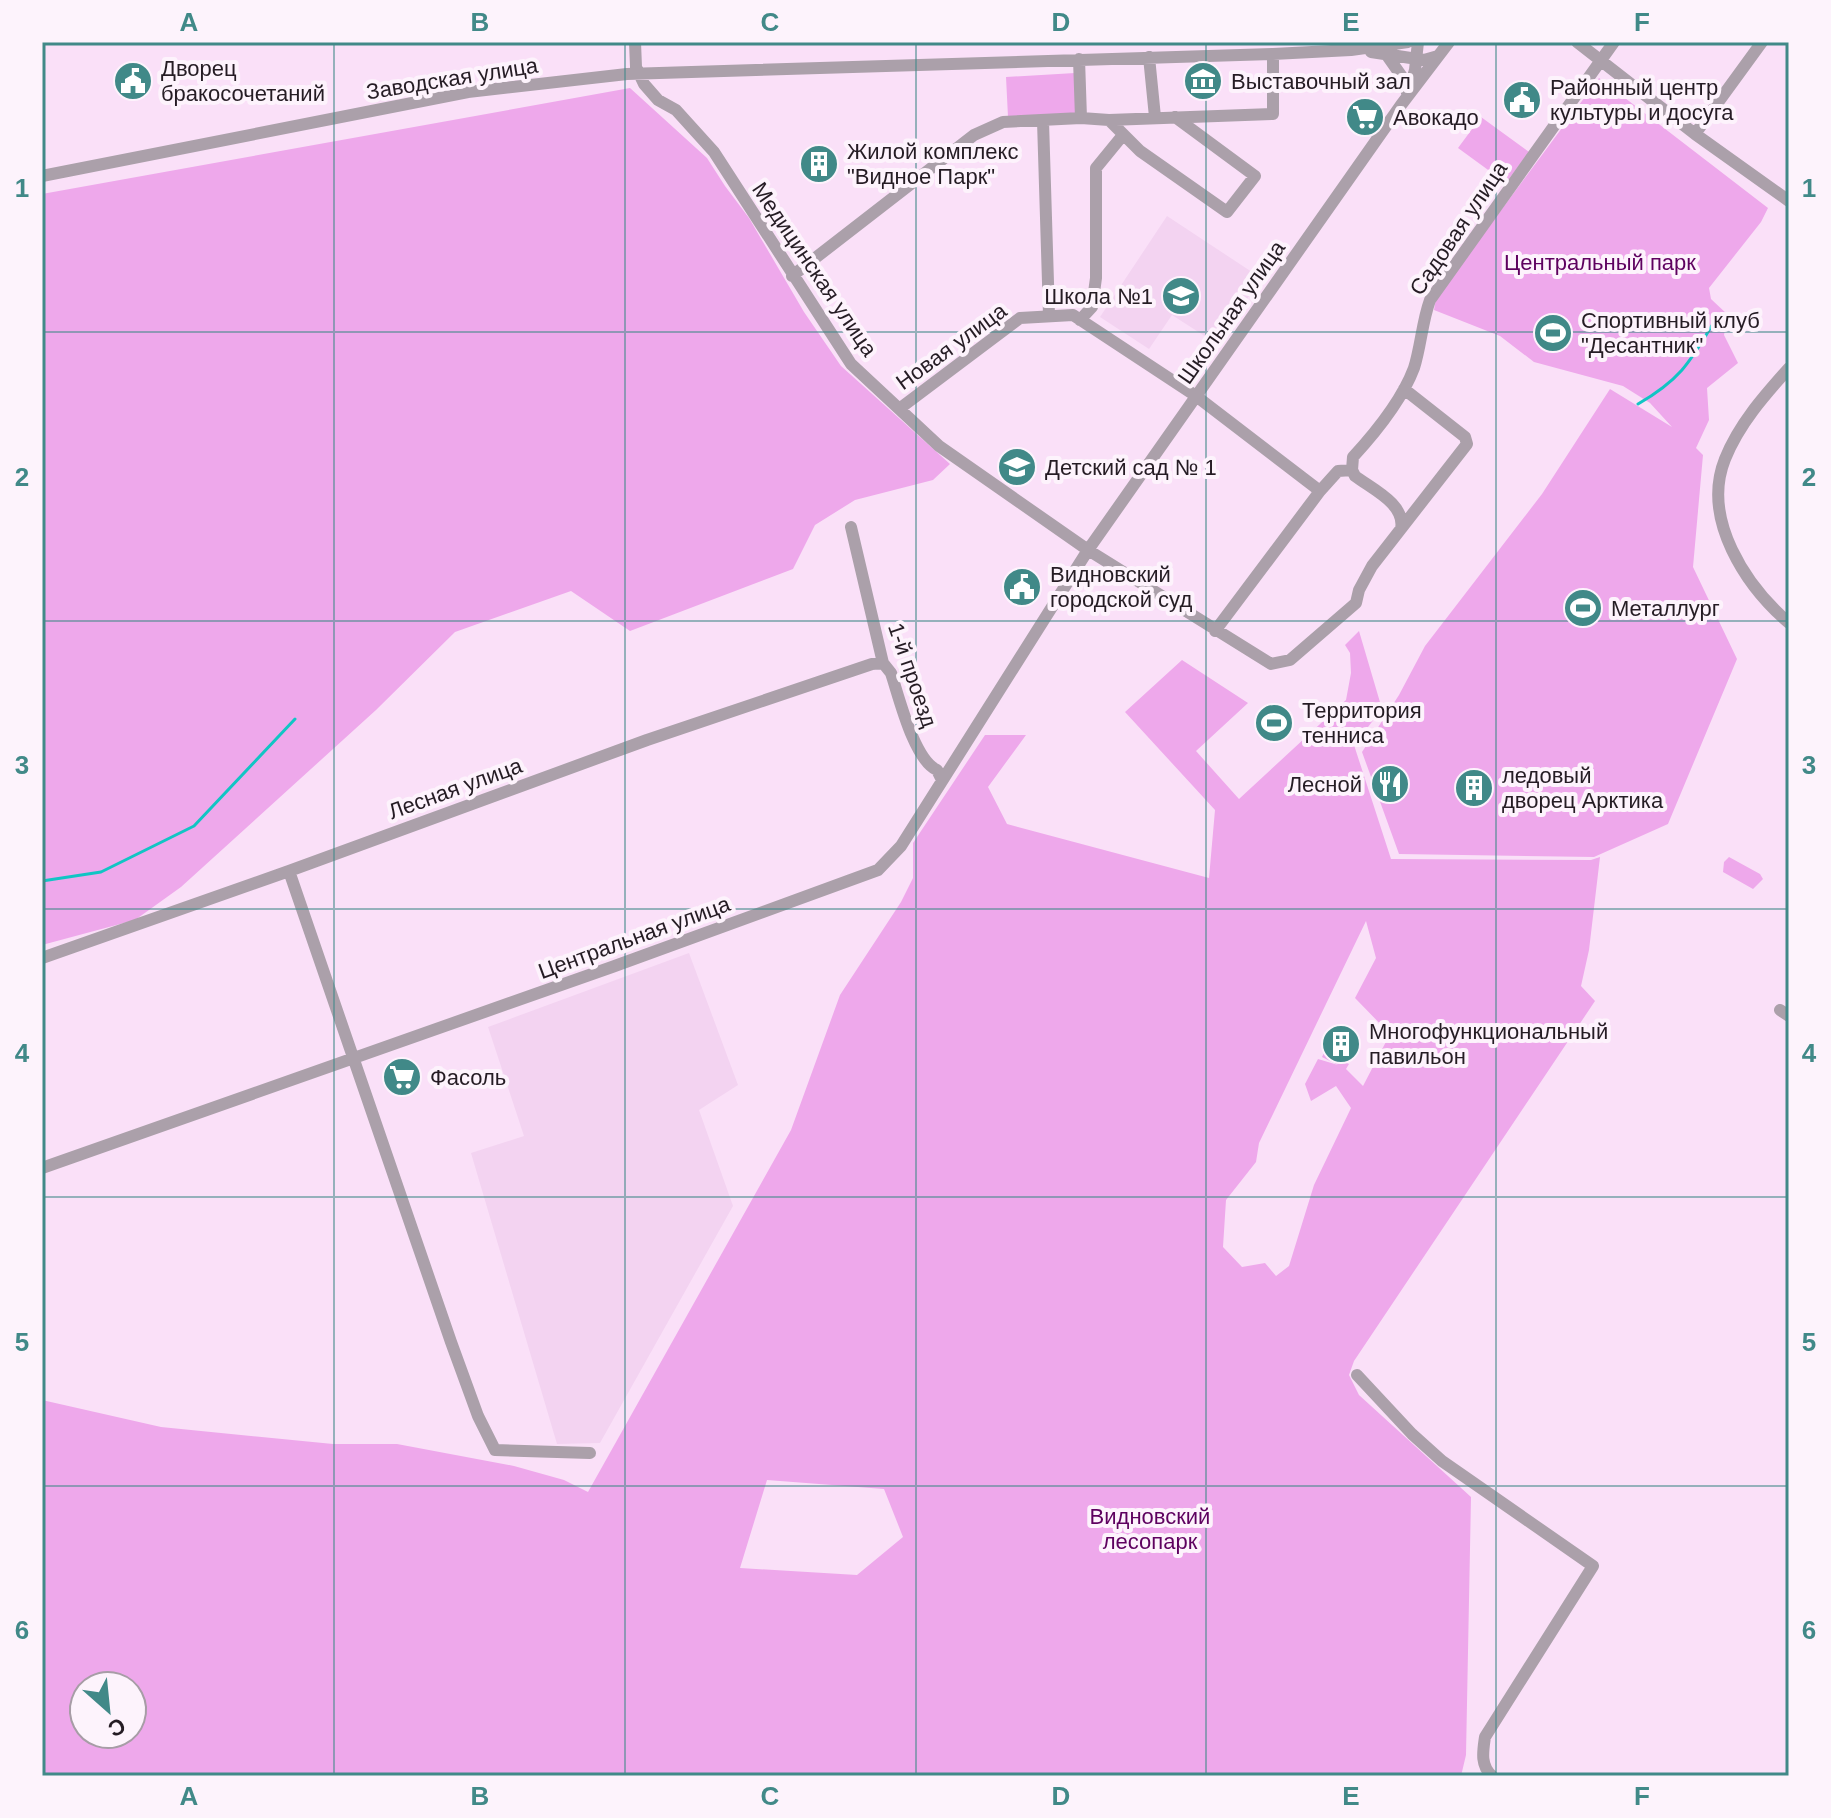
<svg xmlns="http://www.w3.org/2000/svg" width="1831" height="1818" font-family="Arial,sans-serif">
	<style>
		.built { fill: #f3d3f1 }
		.green { fill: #eea8eb; fill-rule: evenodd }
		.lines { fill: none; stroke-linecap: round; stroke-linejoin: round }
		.stream { stroke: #11c5c4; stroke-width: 3 }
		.minor { stroke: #aba0aa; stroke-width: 12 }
		.grid { fill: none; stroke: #418988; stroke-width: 2; stroke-opacity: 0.55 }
		.labels { text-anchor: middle; stroke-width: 8; stroke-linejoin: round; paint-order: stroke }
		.poi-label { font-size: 22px; fill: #251c24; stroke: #fdf3fc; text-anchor: start }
		.street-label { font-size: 22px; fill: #251c24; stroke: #fdf3fc }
		.park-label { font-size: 22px; fill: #5e015f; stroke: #fdf3fc }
		.neatline { fill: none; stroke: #418988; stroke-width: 3 }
		.grid-label { font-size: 26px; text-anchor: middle; font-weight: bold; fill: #418988 }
	</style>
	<rect width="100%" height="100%" fill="#fae0f8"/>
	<path class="built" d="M1167 216 1261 278 1217 344 1172 315 1149 349 1100 317Z
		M689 953 738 1085 699 1110 733 1206 600 1443 557 1444 471 1153 524 1136 488 1027Z"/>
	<path class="green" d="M1075 73 1077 114 1008 117 1006 77Z
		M1599 78 1768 208 1761 222 1709 288 1711 299 1728 315 1724 335 1738 363 1707 388 1709 420 1696 448 1703 455 1693 567 1737 659 1668 824 1594 857 1399 854 1362 752 1399 695 1425 646 1542 494 1610 389 1672 427 1650 403 1623 386 1534 362 1500 336 1434 310 1436 298Z
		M630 88 707 158 725 186 749 218 804 312 841 366 950 464 933 480 855 500 815 525 793 569 630 631 571 591 455 632 376 710 181 887 135 920 42 945V194Z
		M1481 117 1529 152 1506 183 1458 148Z
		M1359 631 1382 709 1354 745 1391 859 1591 860 1600 857 1589 950 1581 986 1595 1001 1354 1361 1349 1375 1359 1395 1471 1497 1466 1755 1461 1776H45L42 1771V1400L161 1427 333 1444H397L514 1466 564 1480 588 1492 791 1130 840 995 901 902 913 878V843L985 735H1026L988 787 1007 824 1209 878 1215 810 1125 712 1182 660 1248 703 1196 751 1239 799 1346 700 1351 673 1350 653 1345 645ZM1366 921 1376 958 1355 998 1390 1034 1363 1086 1346 1069 1349 1064 1324 1053 1322 1057 1338 1065 1318 1059 1305 1084 1311 1101 1336 1086 1351 1108 1314 1185 1289 1266 1276 1276 1265 1263 1242 1267 1223 1247 1226 1200 1256 1162 1259 1143ZM767 1480 884 1489 903 1537 857 1575 740 1568ZM84 1686H132V1734H84Z
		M1729 857 1760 874 1763 879 1753 889 1723 872 1724 862Z"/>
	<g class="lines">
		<path class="stream" d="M1638 404C1683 378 1691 360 1717 317
			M42 881 101 872 194 826 295 719"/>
		<path class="minor" d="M635 42 636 67 644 84 658 100 676 110 714 152 851 364 939 446 1088 550 1271 664 1290 660 1356 603 1359 590 1372 566 1467 444 1465 437 1404 389
			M1577 42 1695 134 1789 201
			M1371 52 1424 60 1438 56
			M1386 54 1405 81 1407 93
			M1149 57 1155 117
			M1079 59 1081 118
			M1410 87 1415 70 1418 42
			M1109 120 1273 114V54
			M1043 121 1049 315
			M1695 134 1762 42
			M42 176 468 92 627 74 1273 54 1351 50 1408 42
			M792 276 974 135 1003 122 1081 118 1109 120 1140 151 1227 212 1255 176 1175 117
			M1080 320 1092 307 1096 278V168L1123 135
			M1789 368C1764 396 1739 424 1725 459 1701 519 1746 586 1789 623
			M899 409 1020 318 1073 315 1196 396 1320 491
			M1352 470 1355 476C1372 489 1406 504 1401 529
			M851 527 883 663 891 673C899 697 914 760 937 770L942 780
			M1215 631 1320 491 1338 471 1352 470 1353 457C1376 432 1402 400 1414 368 1421 346 1422 322 1430 300L1614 42
			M289 871 451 1342 478 1416 495 1450 590 1453
			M42 958 289 871 647 740 872 664 883 663
			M1780 1010 1789 1016
			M42 1168 612 967 878 870 901 846 1088 550 1401 105 1449 42
			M1357 1375 1412 1434 1442 1461 1593 1566 1485 1737C1483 1751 1480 1765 1492 1776"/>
	</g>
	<path class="grid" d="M334 42V1776M625 42V1776M916 42V1776M1206 42V1776M1496 42V1776M42 332H1789M42 621H1789M42 909H1789M42 1197H1789M42 1486H1789"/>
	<defs>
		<g id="civic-disc" transform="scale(2)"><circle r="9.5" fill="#418988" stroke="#fdf3fc"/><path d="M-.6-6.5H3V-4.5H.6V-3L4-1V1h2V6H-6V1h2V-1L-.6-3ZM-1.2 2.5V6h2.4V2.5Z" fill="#fff"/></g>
		<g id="museum-disc" transform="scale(2)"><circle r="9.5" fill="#418988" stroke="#fdf3fc"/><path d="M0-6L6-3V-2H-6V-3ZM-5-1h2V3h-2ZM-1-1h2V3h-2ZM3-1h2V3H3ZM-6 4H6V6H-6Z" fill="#fff"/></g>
		<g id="supermarket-disc" transform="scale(2)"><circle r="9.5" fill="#418988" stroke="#fdf3fc"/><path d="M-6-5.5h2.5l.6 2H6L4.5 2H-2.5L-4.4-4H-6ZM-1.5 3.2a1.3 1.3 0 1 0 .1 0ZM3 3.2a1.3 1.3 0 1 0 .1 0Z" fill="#fff"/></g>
		<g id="building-disc" transform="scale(2)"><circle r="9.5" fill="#418988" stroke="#fdf3fc"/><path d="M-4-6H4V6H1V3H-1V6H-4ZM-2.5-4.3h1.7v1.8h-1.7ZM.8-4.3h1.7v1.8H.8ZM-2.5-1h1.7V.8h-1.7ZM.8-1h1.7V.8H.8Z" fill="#fff"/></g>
		<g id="school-disc" transform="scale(2)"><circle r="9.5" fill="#418988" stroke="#fdf3fc"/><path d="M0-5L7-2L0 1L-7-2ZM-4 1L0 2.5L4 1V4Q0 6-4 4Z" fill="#fff"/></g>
		<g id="stadium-disc" transform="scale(2)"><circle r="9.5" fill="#418988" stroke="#fdf3fc"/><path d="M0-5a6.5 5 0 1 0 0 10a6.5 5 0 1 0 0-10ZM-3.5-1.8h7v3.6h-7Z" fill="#fff"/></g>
		<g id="restaurant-disc" transform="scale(2)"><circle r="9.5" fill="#418988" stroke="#fdf3fc"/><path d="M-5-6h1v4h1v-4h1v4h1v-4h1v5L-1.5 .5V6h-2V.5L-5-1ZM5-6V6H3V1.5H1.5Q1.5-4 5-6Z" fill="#fff"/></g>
	</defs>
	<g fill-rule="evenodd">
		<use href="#civic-disc" x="133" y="81"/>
		<use href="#museum-disc" x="1203" y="81"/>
		<use href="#civic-disc" x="1522" y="100"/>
		<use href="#supermarket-disc" x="1365" y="117"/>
		<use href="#building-disc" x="819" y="164"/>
		<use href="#school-disc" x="1181" y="296"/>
		<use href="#stadium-disc" x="1553" y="333"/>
		<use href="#school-disc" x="1017" y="467"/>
		<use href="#civic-disc" x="1022" y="587"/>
		<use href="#stadium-disc" x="1583" y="608"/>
		<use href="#stadium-disc" x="1274" y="723"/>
		<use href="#restaurant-disc" x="1390" y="784"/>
		<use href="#building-disc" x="1474" y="788"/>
		<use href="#building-disc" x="1341" y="1044"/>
		<use href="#supermarket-disc" x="402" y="1077"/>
	</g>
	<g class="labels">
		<g class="poi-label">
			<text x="161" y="76">Дворец<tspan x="161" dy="25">бракосочетаний</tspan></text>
			<text x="1231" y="89">Выставочный зал</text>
			<text x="1550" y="95">Районный центр<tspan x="1550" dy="25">культуры и досуга</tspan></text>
			<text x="1393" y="125">Авокадо</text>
			<text x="847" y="159">Жилой комплекс<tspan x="847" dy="25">"Видное Парк"</tspan></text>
			<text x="1153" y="304" text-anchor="end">Школа №1</text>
			<text x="1581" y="328">Спортивный клуб<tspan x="1581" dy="25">"Десантник"</tspan></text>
			<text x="1045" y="475">Детский сад № 1</text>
			<text x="1050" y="582">Видновский<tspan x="1050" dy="25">городской суд</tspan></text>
			<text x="1611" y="616">Металлург</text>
			<text x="1302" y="718">Территория<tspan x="1302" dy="25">тенниса</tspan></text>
			<text x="1502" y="783">ледовый<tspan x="1502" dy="25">дворец Арктика</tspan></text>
			<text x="1362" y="792" text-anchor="end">Лесной</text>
			<text x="1369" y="1039">Многофункциональный<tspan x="1369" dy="25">павильон</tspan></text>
			<text x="430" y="1085">Фасоль</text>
		</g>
		<g class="street-label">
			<text transform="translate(452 78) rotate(-9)" y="8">Заводская улица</text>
			<text transform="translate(1458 228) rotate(-56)" y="8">Садовая улица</text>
			<text transform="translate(815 269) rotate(56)" y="8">Медицинская улица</text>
			<text transform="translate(1231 312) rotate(-55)" y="8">Школьная улица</text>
			<text transform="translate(951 346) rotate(-36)" y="8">Новая улица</text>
			<text transform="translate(913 675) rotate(71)" y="8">1-й проезд</text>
			<text transform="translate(455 788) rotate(-20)" y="8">Лесная улица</text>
			<text transform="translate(634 937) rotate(-20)" y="8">Центральная улица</text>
		</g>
		<g class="park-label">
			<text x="1600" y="270">Центральный парк</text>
			<text x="1150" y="1524">Видновский<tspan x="1150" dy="25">лесопарк</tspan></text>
		</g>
	</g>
	<rect width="1831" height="1818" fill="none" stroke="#fdf3fc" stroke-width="88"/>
	<g transform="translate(108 1710) rotate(153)"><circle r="38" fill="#fdf3fc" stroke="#a79da6" stroke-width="2"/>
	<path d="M0-6L14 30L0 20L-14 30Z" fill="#418988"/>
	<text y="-12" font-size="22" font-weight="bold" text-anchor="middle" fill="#251c24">С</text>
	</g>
	<rect x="44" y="44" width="1743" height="1730" class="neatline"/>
	<g class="grid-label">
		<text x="189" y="31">A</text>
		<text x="480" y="31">B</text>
		<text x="770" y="31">C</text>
		<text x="1061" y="31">D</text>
		<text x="1351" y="31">E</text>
		<text x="1642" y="31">F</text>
		<text x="22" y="197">1</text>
		<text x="1809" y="197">1</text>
		<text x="22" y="486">2</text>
		<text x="1809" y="486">2</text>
		<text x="22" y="774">3</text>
		<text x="1809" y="774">3</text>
		<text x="22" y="1062">4</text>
		<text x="1809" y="1062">4</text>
		<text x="22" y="1351">5</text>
		<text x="1809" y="1351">5</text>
		<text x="22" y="1639">6</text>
		<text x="1809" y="1639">6</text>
		<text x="189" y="1805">A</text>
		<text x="480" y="1805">B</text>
		<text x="770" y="1805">C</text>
		<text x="1061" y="1805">D</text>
		<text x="1351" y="1805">E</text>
		<text x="1642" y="1805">F</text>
	</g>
</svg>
